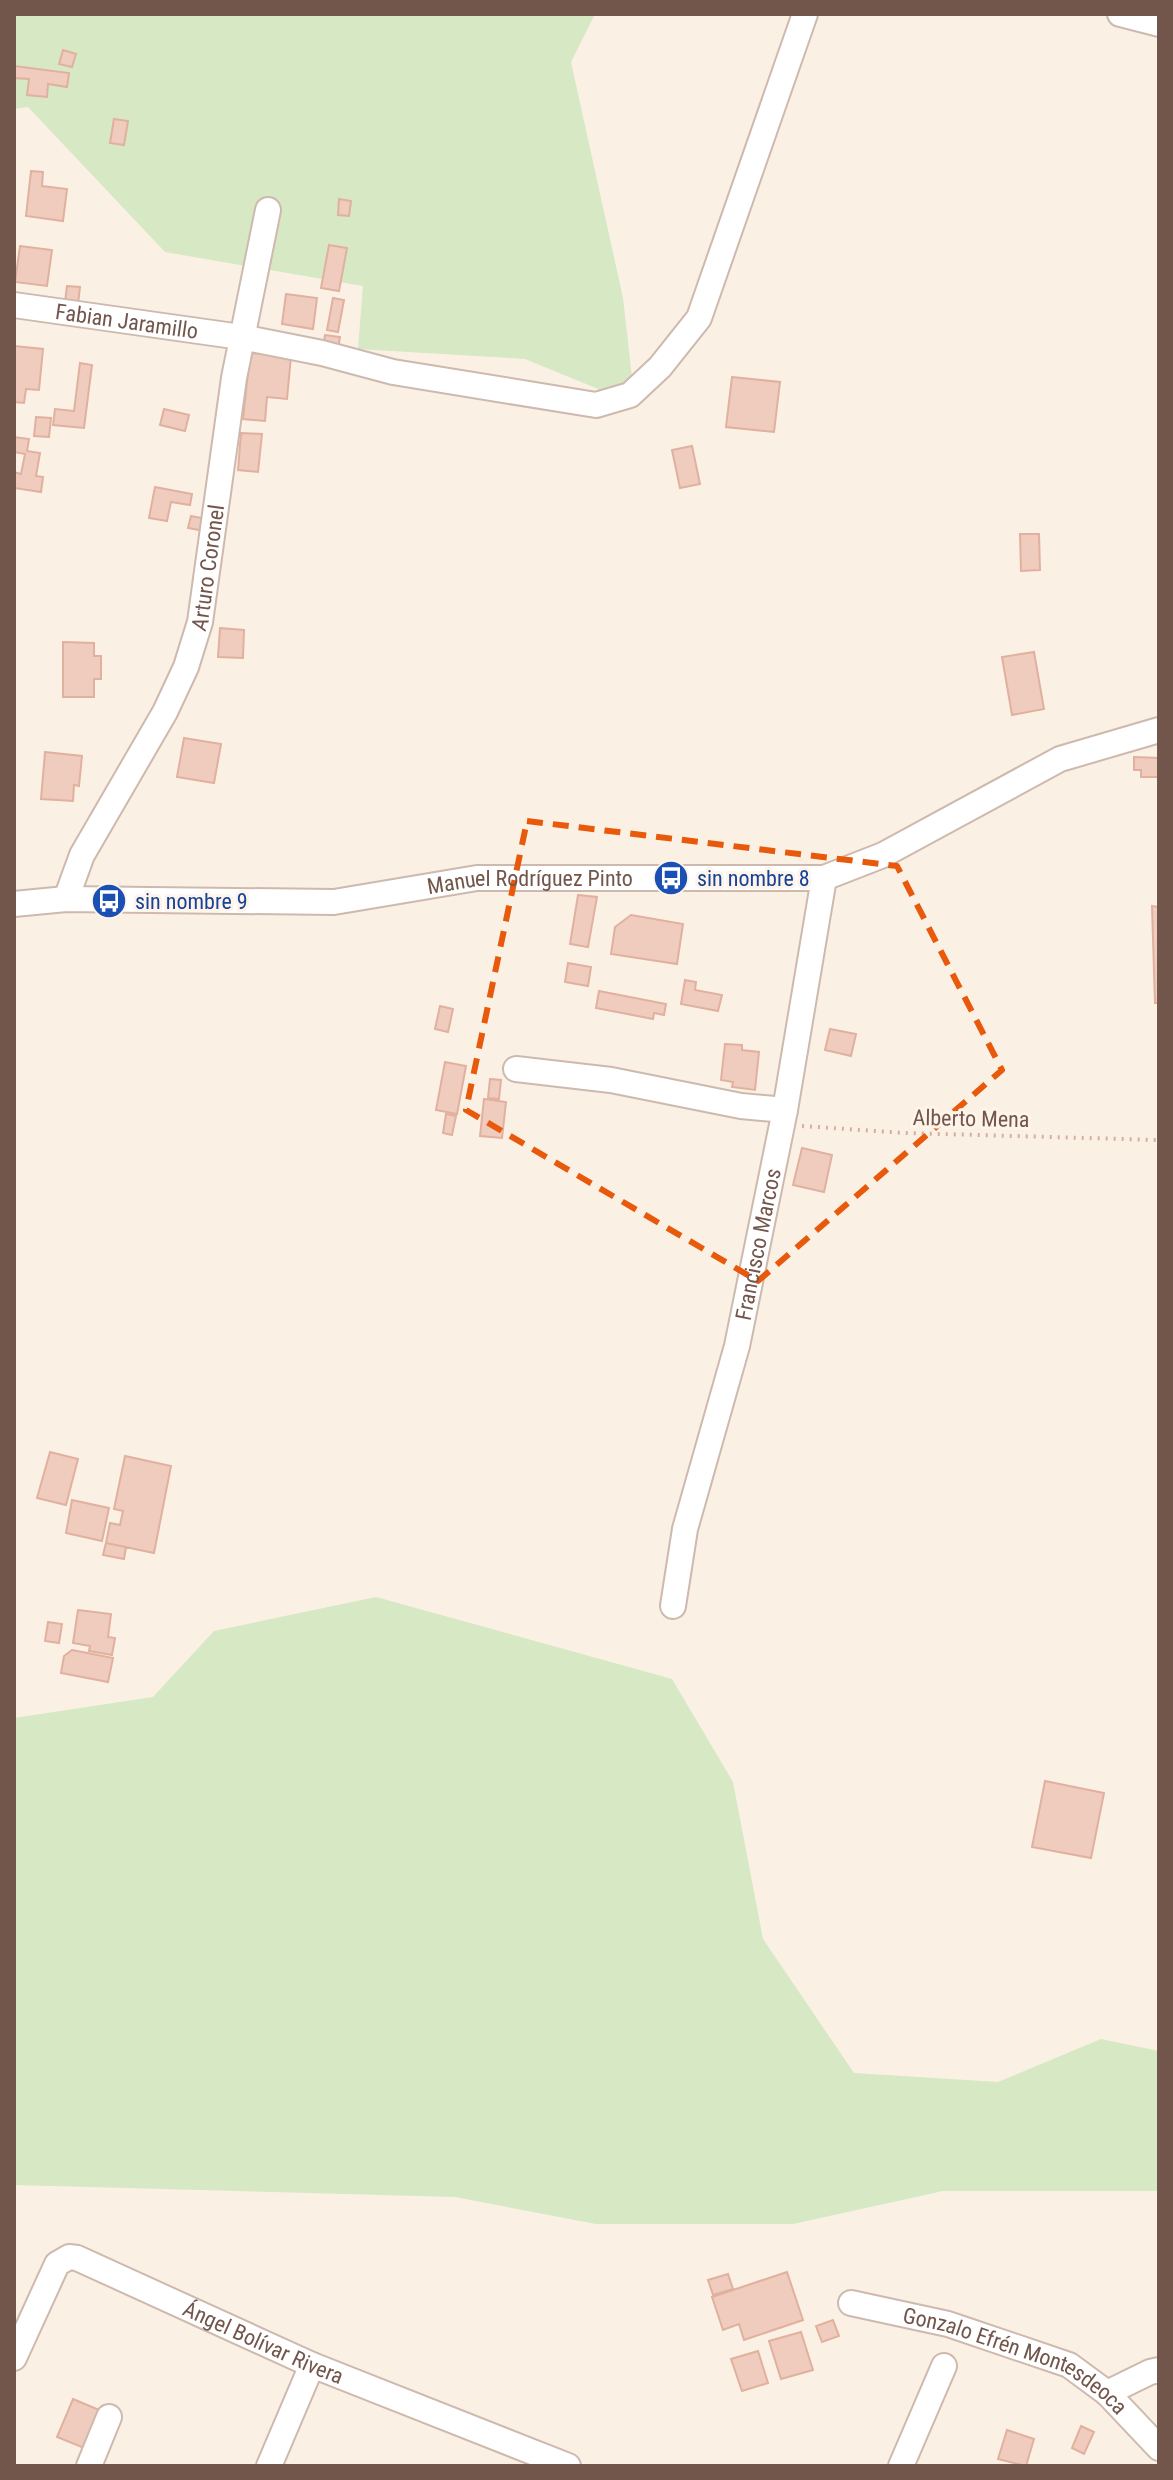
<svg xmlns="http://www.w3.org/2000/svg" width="1173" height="2480" font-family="'Roboto Condensed',sans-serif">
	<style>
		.green { fill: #d6e8c4 }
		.building { fill: #efccbd; stroke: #e1b09f; stroke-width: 2 }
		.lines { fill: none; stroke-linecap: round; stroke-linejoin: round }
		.minor-casing { stroke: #ceb9ae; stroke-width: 28 }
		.path { stroke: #d4afa1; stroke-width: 4; stroke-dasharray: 2 6; stroke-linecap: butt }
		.minor { stroke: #fff; stroke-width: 24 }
		.marked { fill: none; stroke: #e8590c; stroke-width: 6; stroke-dasharray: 16 10; stroke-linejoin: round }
		.labels { text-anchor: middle; stroke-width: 6; stroke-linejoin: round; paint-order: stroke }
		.street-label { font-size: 22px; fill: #72554b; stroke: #fef4ea }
		.transit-label { font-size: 22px; fill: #164399; stroke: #fef4ea; text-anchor: start }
	</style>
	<rect width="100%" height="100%" fill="#fbf0e4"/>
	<path class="green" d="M14 14H595L571 62 623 298 635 404 525 359 358 349 363 286 165 252 28 107 14 109Z
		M376 1597 672 1679 733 1782 763 1939 854 2073 998 2082 1101 2039 1159 2051V2191H943L793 2224H596L455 2197 14 2185V1718L153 1697 214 1631Z"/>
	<path class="building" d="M63 50 76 54 72 67 59 64Z
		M14 66 69 73 67 87 48 84 47 97 27 95 29 79 14 78Z
		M114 119 128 121 124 145 110 143Z
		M31 171 43 172 42 186 67 189 63 221 26 216Z
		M339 199 351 201 349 216 338 215Z
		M329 245 347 248 339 291 321 288Z
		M20 246 52 250 47 286 15 282Z
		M67 286 80 287 78 304 65 302Z
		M286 294 317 298 313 329 282 324Z
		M333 298 344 300 338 332 327 330Z
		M325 335 340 337 338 349 323 347Z
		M14 346 43 349 39 390 26 389 24 403 14 402Z
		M250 353 291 356 287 399 267 397 265 421 243 419Z
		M80 363 92 365 84 428 53 425 55 409 74 411Z
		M732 377 780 382 774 432 726 427Z
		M164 409 189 415 185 431 160 425Z
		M36 417 51 418 49 437 34 436Z
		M241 433 262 434 258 472 238 470Z
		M14 437 29 439 27 451 40 453 36 476 43 477 41 492 14 488V472L21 474 25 454 14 452Z
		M692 446 700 484 680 488 672 450Z
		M155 487 192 494 190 505 171 502 167 521 149 518Z
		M191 516 212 520 210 532 188 528Z
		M1020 534H1039L1040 570 1021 571Z
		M220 628 244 630 243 658 218 657Z
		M63 642 94 643V656H101V679H94V697H63Z
		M1034 652 1044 709 1012 715 1002 657Z
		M184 738 221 744 214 783 177 777Z
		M45 752 82 756 79 786 74 785 73 801 41 799Z
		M1134 757 1159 758V777H1141V770H1134Z
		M578 895 597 897 588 947 570 944Z
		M1152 906 1159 907V1003H1155Z
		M631 915 683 924 677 964 611 954 615 927Z
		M568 963 591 967 588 986 565 982Z
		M685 980 696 982 695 990 722 995 718 1011 681 1004Z
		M599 991 666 1004 664 1015 654 1013 653 1019 596 1008Z
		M440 1006 453 1009 448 1032 435 1029Z
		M830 1029 856 1034 851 1056 825 1050Z
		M725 1044 742 1045V1050L759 1052 755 1090 732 1087 733 1082 721 1080Z
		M445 1062 466 1066 457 1114 436 1110Z
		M490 1079 501 1080 499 1099 488 1098Z
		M484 1099 506 1102 502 1138 480 1136Z
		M446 1114 456 1116 452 1135 443 1133Z
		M802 1148 832 1155 824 1192 793 1185Z
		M50 1452 78 1459 66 1505 37 1498Z
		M125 1456 171 1466 154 1553 106 1543 110 1523 120 1525 123 1511 114 1509Z
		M72 1500 109 1508 102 1541 66 1533Z
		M106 1543 126 1547 124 1559 103 1555Z
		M78 1610 111 1614 108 1637 115 1638 112 1655 89 1651 90 1646 73 1643Z
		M48 1622 62 1624 59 1643 45 1641Z
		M72 1650 113 1658 108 1682 61 1673 64 1656Z
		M1045 1781 1104 1793 1091 1858 1032 1847Z
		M787 2272 803 2320 744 2340 739 2324 723 2330 712 2297Z
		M728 2274 733 2289 713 2295 708 2280Z
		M833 2320 839 2336 822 2342 816 2326Z
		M801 2332 813 2370 781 2379 769 2341Z
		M758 2351 768 2383 742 2391 731 2359Z
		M73 2399 104 2412 89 2450 57 2437Z
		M1081 2426 1094 2432 1084 2454 1072 2448Z
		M1007 2430 1034 2439 1026 2466 998 2459Z"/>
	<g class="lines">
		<g class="minor-casing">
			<g id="minor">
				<path d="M1120 14 1159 24"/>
				<path id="s1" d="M14 305 241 337 322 353 393 372 596 405 630 395 660 367 699 318 805 14"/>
				<path id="s2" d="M66 899 82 855 165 712 186 667 200 622 234 378 268 210"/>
				<path id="s3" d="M14 904 66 899 334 902 477 878H824L883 855 1060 759 1159 730"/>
				<path d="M516 1069 611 1080 741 1106 785 1110"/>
				<path id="s4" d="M673 1606 685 1529 737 1346 785 1110 824 878"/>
				<path id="s5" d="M851 2303 948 2324 1069 2365 1107 2393 1159 2448"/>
				<path id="s6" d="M14 2358 57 2264 69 2257 77 2258 312 2365 568 2466"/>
				<path d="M1107 2393 1150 2372 1159 2370"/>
				<path d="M89 2466 109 2417"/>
				<path d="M269 2466 312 2365"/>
				<path d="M901 2466 944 2366"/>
			</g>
		</g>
		<path class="path" d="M802 1126 905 1133 1159 1140"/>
		<use href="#minor" class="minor"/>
	</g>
	<path class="marked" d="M527 821 897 866 1002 1070 758 1281 466 1110Z"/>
	<defs>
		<g id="bus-disc" transform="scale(1.8)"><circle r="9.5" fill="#1a4fb4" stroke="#fef4ea"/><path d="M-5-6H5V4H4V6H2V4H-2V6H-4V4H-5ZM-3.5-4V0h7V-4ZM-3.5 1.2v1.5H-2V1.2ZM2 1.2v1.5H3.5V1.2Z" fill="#fff"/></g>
	</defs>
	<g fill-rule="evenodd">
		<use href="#bus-disc" x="671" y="878"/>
		<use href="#bus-disc" x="109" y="901"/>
	</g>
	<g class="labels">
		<g class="street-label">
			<text dy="8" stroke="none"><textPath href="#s1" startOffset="114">Fabian Jaramillo</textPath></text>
			<text dy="8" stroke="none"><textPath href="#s2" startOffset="364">Arturo Coronel</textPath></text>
			<text dy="8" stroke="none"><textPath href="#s3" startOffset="518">Manuel Rodríguez Pinto</textPath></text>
			<text transform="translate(971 1118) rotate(1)" y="8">Alberto Mena</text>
			<text dy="8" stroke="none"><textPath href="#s4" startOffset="372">Francisco Marcos</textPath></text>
			<text dy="8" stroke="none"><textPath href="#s6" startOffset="330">Ángel Bolívar Rivera</textPath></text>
			<text dy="8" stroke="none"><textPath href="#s5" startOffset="176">Gonzalo Efrén Montesdeoca</textPath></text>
		</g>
		<g class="transit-label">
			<text x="697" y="886">sin nombre 8</text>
			<text x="135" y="909">sin nombre 9</text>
		</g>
	</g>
	<rect width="1173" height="2480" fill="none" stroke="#72554b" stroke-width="32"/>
</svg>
